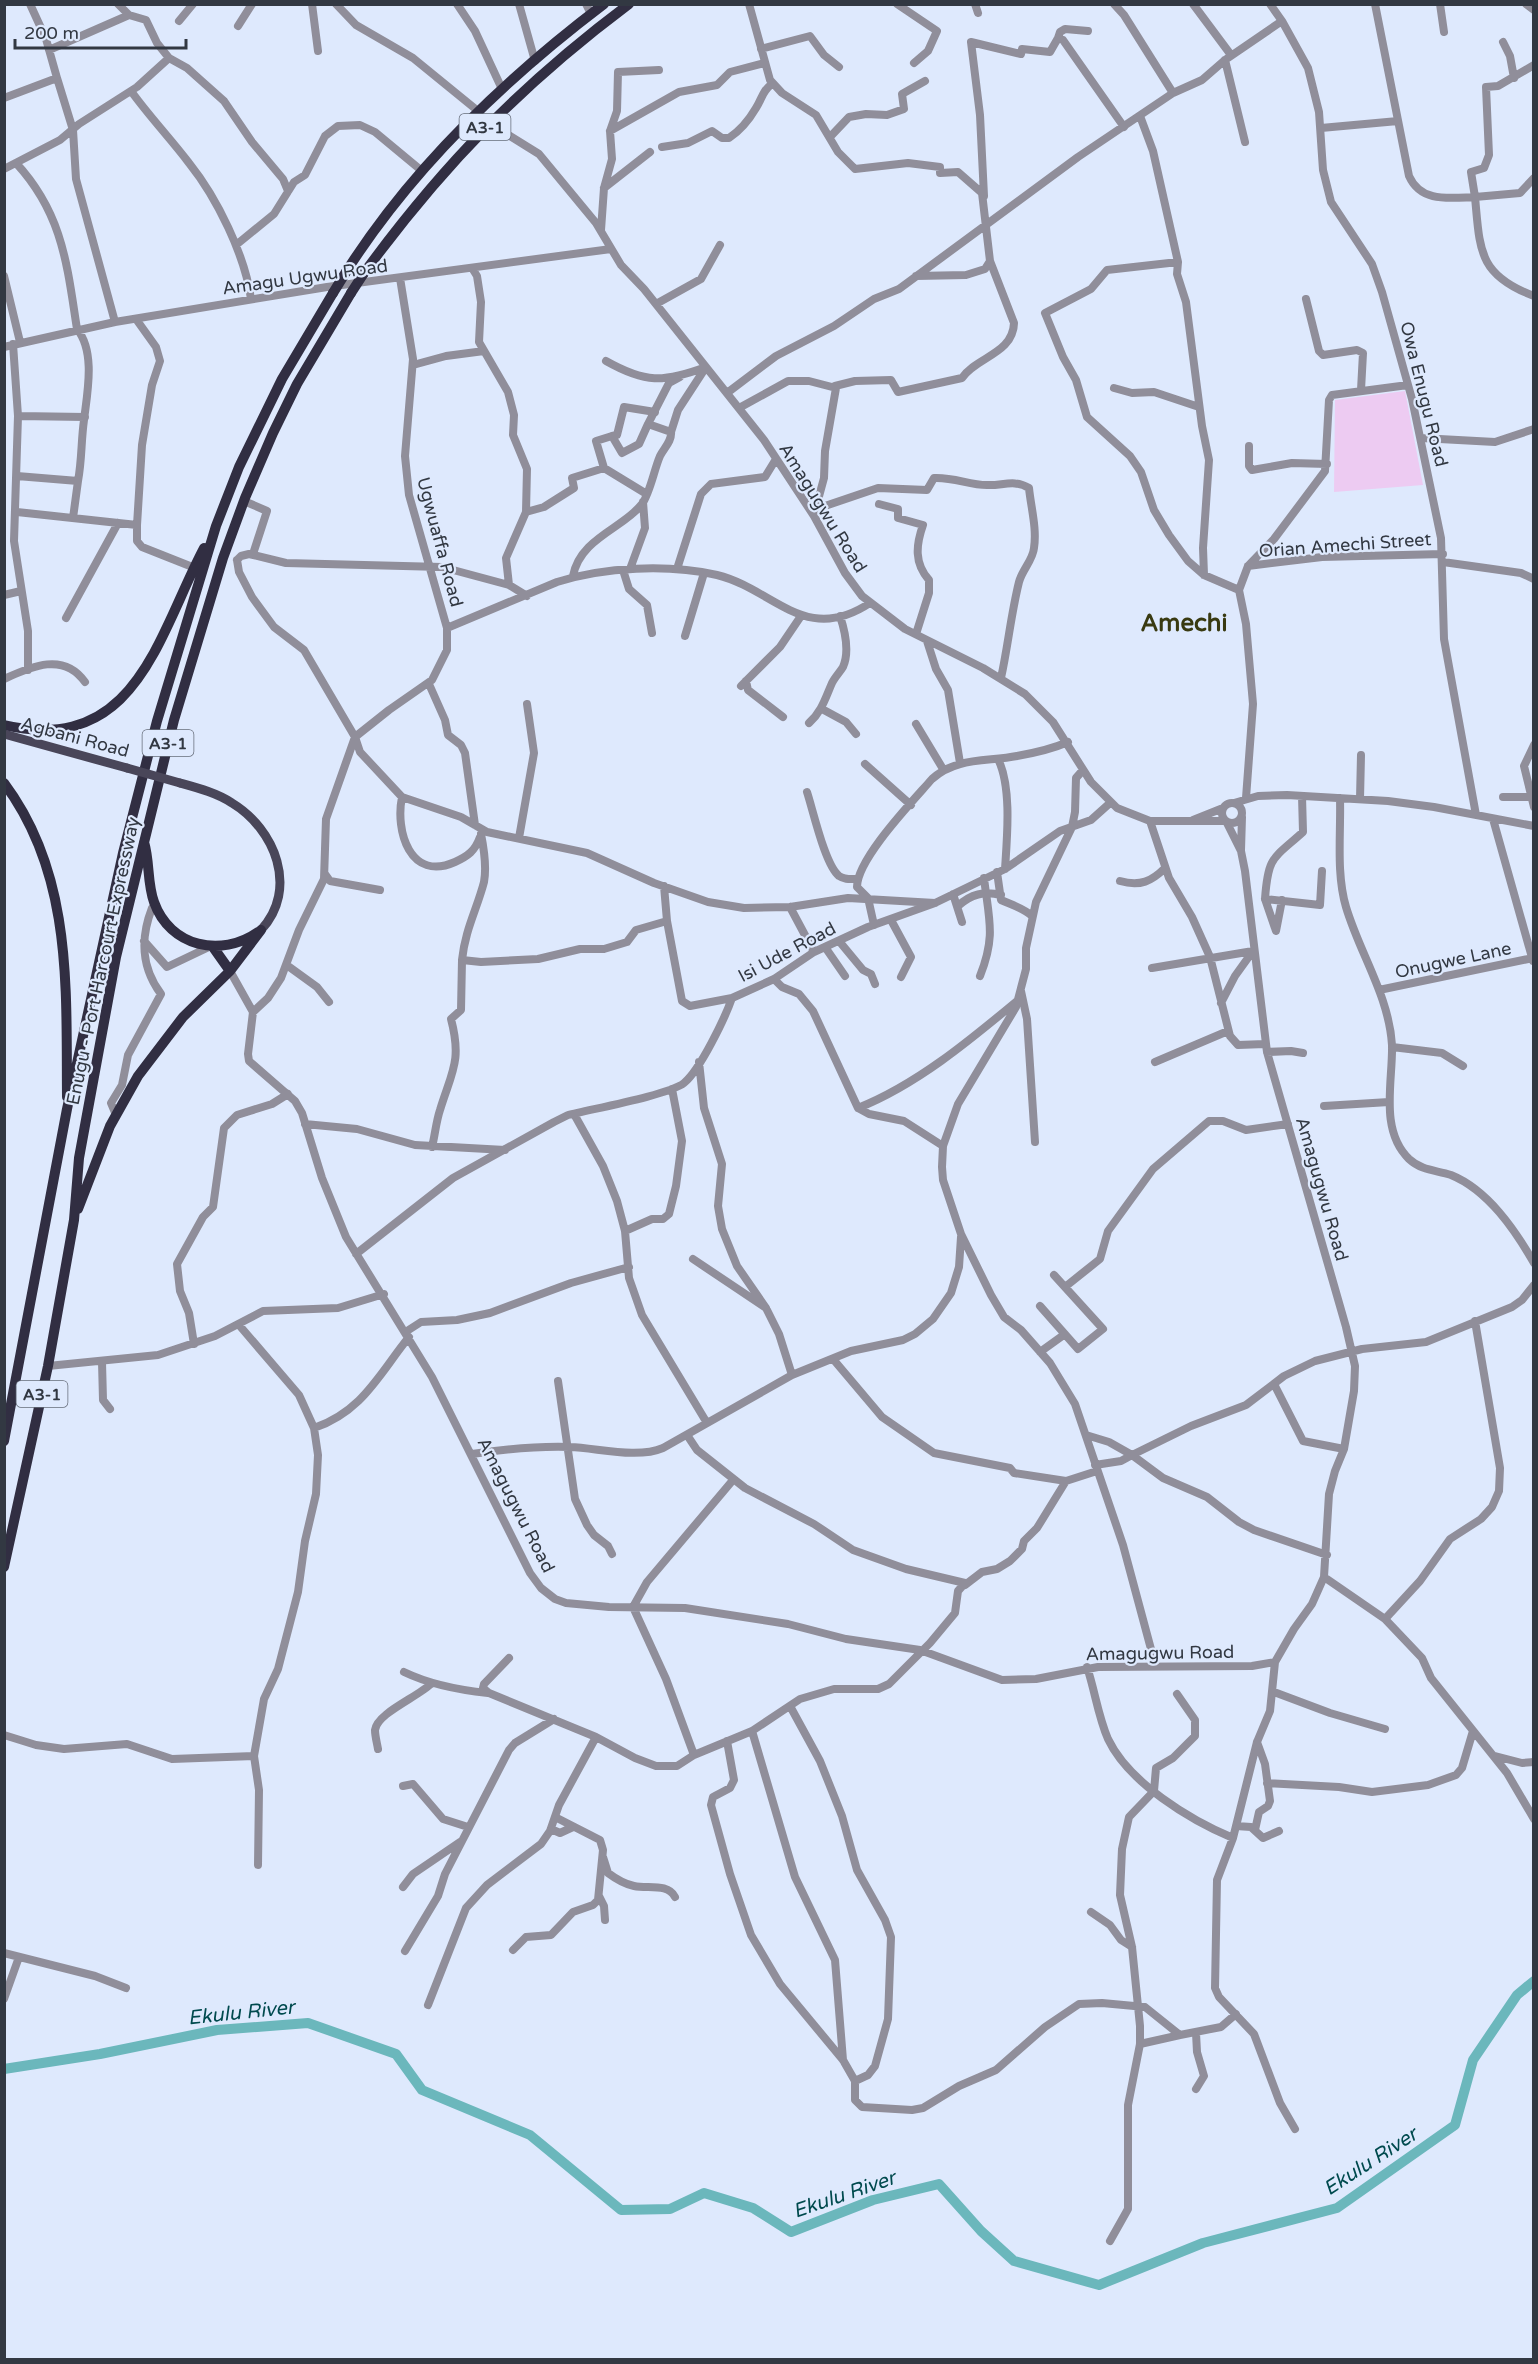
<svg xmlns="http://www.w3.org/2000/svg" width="1538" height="2364" font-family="'Varela Round',sans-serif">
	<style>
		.green { fill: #edcbf2 }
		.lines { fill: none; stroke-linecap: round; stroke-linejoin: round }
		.river { stroke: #6bb7bc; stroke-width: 10 }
		.minor { stroke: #908e9a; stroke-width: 8 }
		.major { stroke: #494659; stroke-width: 9 }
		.highway { stroke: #312e42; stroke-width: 10 }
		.major-bridge { stroke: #494659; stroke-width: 9 }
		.highway-bridge { stroke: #312e42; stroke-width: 10 }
		.labels { text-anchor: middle; stroke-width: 4.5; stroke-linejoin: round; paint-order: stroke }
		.shield { fill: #dee9fd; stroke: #666d7a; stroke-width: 1.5 }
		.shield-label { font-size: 16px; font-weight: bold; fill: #323842 }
		.street-label { font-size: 18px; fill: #323842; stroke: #dee9fd }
		.water-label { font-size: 20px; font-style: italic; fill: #004a4e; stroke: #dee9fd }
		.district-label { font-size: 24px; font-weight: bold; fill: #393a11; stroke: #dee9fd }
	</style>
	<rect width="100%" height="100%" fill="#dee9fd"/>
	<path class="green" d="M1405 391 1423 485 1334 492 1335 400Z"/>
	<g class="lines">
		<path class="river" d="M4 2069 100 2054 217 2030 308 2023 396 2054 422 2090 530 2135 621 2210 670 2209 704 2193 753 2208 791 2232 873 2200 939 2184 981 2231 1014 2261 1099 2285 1203 2243 1337 2208 1455 2125 1473 2060 1517 1995 1534 1981"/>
		<path class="minor" d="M118 4 129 15 146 20 157 43 169 58 187 68 224 101 252 142 283 179 288 191
			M312 4 318 51
			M336 4 356 25 413 58 478 111
			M457 4 475 31 502 89
			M519 4 535 61
			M586 4 591 14
			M749 4 770 80 782 93 816 115 838 152 855 169 908 163 940 167V173L958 172 982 193 990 261 1014 323C1013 354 976 357 962 378L898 392 891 380 855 381 835 386
			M897 4 937 31 928 51 914 63
			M975 4 978 13
			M1114 4 1124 15 1173 93
			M1193 4 1231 55
			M1270 4 1282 21 1308 68 1319 112 1323 170 1331 202 1372 264 1382 292 1412 399 1441 538 1444 639 1476 815
			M1375 4 1409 176C1421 203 1449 198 1475 197L1471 172 1484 168 1489 155 1486 87 1498 86 1534 65
			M1440 4 1444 32
			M1526 4 1534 10
			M179 21 193 4
			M238 26 252 4
			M1058 38 1060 32 1065 29 1088 31
			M1503 42 1510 56 1514 78
			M761 49 810 36 824 55 839 67
			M49 50 129 15
			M1225 60 1245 142
			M57 78 73 130 76 179 115 322
			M131 91C149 116 170 138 189 163 217 198 245 255 251 299
			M4 98 57 78 46 39 30 4
			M1140 116 1153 151 1178 262 1177 274 1186 302 1202 426 1209 460 1203 548 1204 575
			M489 123 539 154 596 223 621 265 644 289 764 440 814 516 845 573 862 596 905 629 983 668 1025 694 1053 722 1091 782 1117 808 1150 821H1225
			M1321 128 1398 121
			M610 131 679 92 717 85 730 72 764 63
			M830 137 849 117 866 114 887 115 904 109 902 94 925 81
			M662 147 688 143 712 131 722 138H729C741 130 749 120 756 108 762 99 762 91 772 84
			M16 163C63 214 67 265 77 329 96 352 87 394 84 420 81 441 82 460 78 481L17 476
			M4 169 60 140 79 124 137 87 169 58
			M1534 178 1520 193 1475 197C1480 250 1478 275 1534 296
			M604 188 650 152
			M984 196 980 115 971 42 1021 54 1022 49 1050 52 1058 38 1063 40 1124 127
			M601 230 604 188 612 159 610 131 617 111 618 72 659 70
			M236 245 274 214 294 182 305 175 325 136 338 126 360 125 375 132 422 171
			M1178 262 1107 270 1091 289 1045 313 1063 357 1076 380 1087 417 1130 456 1141 472 1154 510 1169 535 1188 561 1204 575 1239 590
			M472 268 477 276 481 302 479 342 508 392 514 415 513 435 527 469 526 512 506 558 509 585
			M4 276 20 342
			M916 276 966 275 985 269 990 261
			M1306 299 1319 351 1323 355 1357 350 1363 353 1361 390
			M656 304 701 279 720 245
			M136 319 156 347 160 361 152 385 142 445 137 525
			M13 344 18 416 14 541 28 631V670
			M4 347 115 322 327 287 611 249
			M413 365 446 356 484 351
			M1114 388 1132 393 1154 392 1199 407
			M727 393 776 356 834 326 874 299 899 289 1078 157 1173 93 1202 80 1225 60 1282 21
			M739 408 788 381H809L836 388 825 451 824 478 815 511
			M18 416 85 417
			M648 424 669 383 680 377
			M612 436 617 435 624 407 655 412
			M1421 438 1495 442 1534 429
			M1249 446V466L1252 470 1292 463 1327 464
			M604 468 645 493
			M244 501 267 511 253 554
			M879 504 898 509V518L923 525C916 545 914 563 929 580V593L916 634
			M816 509 878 488 927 490 934 478C954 477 969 485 987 485 1002 486 1014 479 1029 488 1031 508 1037 528 1034 548 1033 560 1022 570 1019 582 1011 614 1008 646 1001 678
			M17 512 137 525V541L142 547 195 568
			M526 512 544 507 574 488 572 478 604 468 596 441 612 436 622 453 639 444 648 424 671 432 678 410 706 367C663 383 645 383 606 361
			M73 518 78 481
			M237 560 239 572 252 597 274 627 304 650 355 737 360 752 402 797 461 817 487 832 587 853 654 883 708 902 744 908 790 907 848 898 935 903
			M237 560 241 556 249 554 286 563 442 567 509 585 527 596
			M1443 562 1521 573 1534 579
			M1248 566 1322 557 1443 554
			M630 569 645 528 643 502
			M677 569 701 494 711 484 765 477 776 459
			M623 570 629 589 647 605 652 633
			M573 576C580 538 624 528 642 504 650 493 654 470 660 456 664 448 672 441 671 432
			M4 595 21 591
			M66 618 118 523
			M447 628 557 582C604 567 668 564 717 575 774 589 805 646 870 603
			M685 636 704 573
			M927 641 936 669 948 690 960 763
			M4 679C32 666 64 652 85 682
			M746 681 748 690 783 717
			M429 684 445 720 448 735 461 745 465 753 475 825
			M741 686 780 647 801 616
			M822 709 846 722 856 734
			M809 723C822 711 825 699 832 683 835 677 840 672 843 667 850 651 845 631 840 616
			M916 724 943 769
			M1534 745 1524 766 1534 807
			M998 759C1012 787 1007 838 1005 869
			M865 764 911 805
			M1083 770 1076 778 1075 812 1072 827 1036 902 1026 948V969L1016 1007 958 1104 943 1146 942 1167 943 1180 961 1234 991 1295 1004 1317 1021 1330 1050 1363 1075 1404 1123 1545 1155 1664
			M807 792C813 810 825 865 839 876 845 880 850 879 857 879
			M1302 796 1303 832C1273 859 1268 856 1265 899L1320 905 1322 871
			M402 797C395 831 410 882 455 862 468 856 475 851 480 837
			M1503 797H1530
			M1246 798 1253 704 1246 624 1239 590 1248 566 1274 539 1325 471 1329 400 1332 395 1408 385
			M1340 798C1341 834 1336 873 1346 907 1360 954 1389 996 1392 1045 1393 1081 1379 1130 1409 1159 1422 1171 1436 1170 1451 1175 1488 1190 1515 1230 1534 1263
			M1360 799 1361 755
			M1222 813a10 10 0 1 1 20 0a10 10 0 1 1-20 0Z
			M1234 803 1258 796 1287 795 1388 801 1434 807 1534 826
			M1493 819 1533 961
			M1193 820 1223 808
			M1150 821 1169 878 1192 917 1210 957 1230 1036 1238 1045 1265 1044
			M1227 823 1241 851 1245 871 1267 1052 1346 1327 1355 1366 1354 1391 1344 1449 1335 1471 1329 1494 1324 1577 1312 1604 1294 1629 1275 1662 1270 1711 1257 1742 1233 1838 1217 1880 1215 1988 1219 1997 1254 2034 1280 2103 1295 2129
			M481 834C484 849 487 866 484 882 477 909 465 930 462 960L481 962 538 959 580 949H604L627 942 636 930 667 921
			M519 838 534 753 527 704
			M1241 850 1242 817
			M997 872 1001 900C1012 905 1023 908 1032 916
			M325 874 330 881 380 890
			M1120 881C1140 887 1152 881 1165 868
			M664 886 667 921 682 1001 690 1006 732 998 774 979 814 952 868 927 935 903 1005 869 1060 831 1091 820 1110 803
			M953 894 962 922
			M1265 899 1276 931 1282 900
			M958 906C971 894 984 891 1001 895
			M790 907 814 952
			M891 920 911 957 901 977
			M874 925 868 898 857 887C857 859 912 802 932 779 956 757 987 762 1017 756 1034 753 1052 749 1068 742
			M144 941 167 967 209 947
			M839 941 863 970 871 974 875 984
			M825 947 845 976
			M288 966 317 987 329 1002
			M1152 968 1253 951
			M230 971 253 1012 248 1054 249 1061 295 1101 302 1113 322 1178 346 1237 432 1377 530 1573 541 1588 555 1599 566 1603 609 1607 685 1608 788 1624 846 1639 920 1650 1002 1680 1036 1679 1098 1667 1252 1666 1275 1662
			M980 976C996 936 989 920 984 878
			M774 979 782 987 799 994 813 1011 858 1108 869 1114 904 1121 943 1146
			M1379 990 1533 958
			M1021 991 1027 1019 1035 1142
			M1221 1003 1235 976 1253 951
			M253 1012 268 998 281 978 299 930 324 879 326 819 355 737 389 710 432 680 447 650V628L409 495 405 456 413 359 400 278
			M1392 1047 1442 1053 1463 1066
			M1267 1052 1291 1051 1303 1053
			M699 1062 704 1108 722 1164 718 1206 722 1229 737 1266 766 1308
			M1155 1062 1228 1031
			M1324 1106 1389 1102
			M858 1108C916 1085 969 1041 1017 1001
			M574 1114 603 1166 617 1201 625 1231 629 1278 642 1315 707 1423
			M116 1115 111 1103 122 1085 128 1055 161 994C141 967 140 939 152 908
			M305 1124 357 1129 415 1145 505 1150
			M432 1147C435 1135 436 1122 440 1110 452 1071 462 1061 451 1019L461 1010 462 960
			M625 1231 652 1219H663L669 1214 676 1186 682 1141 672 1089
			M356 1254 453 1178 554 1122 568 1115C591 1109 669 1095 684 1083 700 1070 725 1018 732 998
			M693 1259 766 1308 779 1334 792 1375
			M1065 1287 1100 1259 1108 1231 1153 1169 1209 1121H1223L1246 1130 1288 1124
			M1040 1306 1078 1349 1103 1329 1054 1275
			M239 1325 299 1395 314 1428 318 1455 316 1494 305 1541 298 1592 278 1669 264 1699 254 1756 259 1790 258 1865
			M407 1331 421 1322 457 1320 490 1313 571 1283 629 1267
			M194 1344 189 1313 180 1291 177 1264 203 1217 213 1207 224 1128 237 1115 272 1104 288 1094
			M1040 1352 1065 1334
			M833 1359 882 1417 934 1453 1010 1468 1014 1473 1066 1481
			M102 1362 103 1400 110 1409
			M48 1366 158 1355 215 1336 263 1311 338 1308 384 1294
			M558 1381 575 1499 587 1525 594 1535 608 1546 612 1554
			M1274 1384 1303 1441 1344 1449
			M314 1428C363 1411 379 1374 409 1337
			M1086 1435 1109 1442 1132 1455 1191 1426 1246 1405 1284 1376 1315 1361 1362 1349 1426 1342 1512 1307 1522 1300 1534 1285
			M472 1454C505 1449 537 1446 570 1447 598 1448 637 1459 663 1448L792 1375 851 1351 903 1340 915 1334 933 1319 951 1293 959 1267 961 1237
			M1095 1465 1121 1461 1132 1455 1163 1478 1207 1497 1239 1522 1254 1530 1327 1555
			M1324 1577 1385 1619 1422 1658 1431 1678 1507 1773 1534 1819
			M965 1585 982 1572 997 1569 1010 1561 1022 1549 1024 1541 1037 1528 1066 1481 1097 1471
			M1385 1619 1420 1581 1450 1539 1481 1519 1492 1507 1499 1491 1500 1468 1475 1321
			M509 1658 484 1684 483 1688 489 1693 596 1737 635 1758 656 1766H677L694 1755 752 1731 800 1699 834 1689H878L889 1684 930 1643 955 1613 958 1591 965 1583 906 1569 853 1550 814 1524 745 1488 697 1450 687 1435
			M1087 1667C1095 1691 1098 1716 1108 1739 1129 1783 1190 1820 1233 1838
			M404 1672C431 1685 458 1690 488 1693
			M1274 1692 1330 1713 1385 1729
			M790 1706 820 1761 842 1816 857 1870 885 1920 891 1937 888 2019 875 2066 868 2075 855 2081
			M752 1731 795 1877 835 1960 843 2060
			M4 1735 36 1745 64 1749 127 1744 172 1759 254 1756
			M727 1741 734 1780 730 1788 713 1797 711 1805 730 1874 751 1935 780 1984 843 2060 855 2081V2100L862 2107 912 2110 923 2108 959 2086 996 2070 1045 2027 1079 2004 1102 2003 1145 2007 1180 2035 1221 2027 1236 2014
			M378 1749C377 1743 375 1736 375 1730 377 1713 418 1697 432 1683
			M694 1755 666 1679 633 1607 647 1582 733 1480
			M1495 1756 1522 1763 1534 1762
			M1267 1783 1339 1787 1372 1792 1428 1785 1456 1775 1462 1768 1473 1731
			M403 1786 413 1784 443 1819 468 1827
			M1236 1826 1251 1827 1263 1838 1279 1831
			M551 1829 560 1833 573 1827
			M1255 1830 1259 1812 1268 1806 1270 1801 1265 1764 1257 1742
			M603 1857 608 1873C616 1879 624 1884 634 1886 648 1889 668 1883 675 1897
			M403 1887 413 1874 460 1842
			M599 1896 604 1906 605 1920
			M1091 1912 1110 1925 1121 1940 1132 1947
			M513 1950 526 1937 551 1935 573 1912 593 1905 598 1900 603 1850 600 1840 555 1817
			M405 1951 438 1896 445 1874 509 1750 515 1743 554 1719
			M4 1953 95 1976 126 1988
			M4 1999 19 1957
			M428 2005 466 1908 487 1885 541 1844 550 1831 559 1805 596 1737
			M1196 2033 1197 2052 1204 2076 1196 2089
			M1140 2044 1180 2035
			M1110 2241 1128 2209V2105L1140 2044V2026L1132 1947 1120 1895 1122 1849 1129 1817 1154 1791 1156 1768 1173 1758 1195 1736V1720L1177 1694"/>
		<path class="major" d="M4 734 127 768
			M180 783C198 788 217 793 232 803 275 829 299 889 261 930"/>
		<path class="highway" d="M346 272C413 166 505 79 604 4
			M364 273C443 165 521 85 629 4
			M4 725C136 756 158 635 204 548
			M4 783C73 875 66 989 67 1097
			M144 842C150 862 147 883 154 902 170 947 221 958 258 932
			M213 947 230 971
			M78 1209 110 1126 138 1076 183 1017 230 971 261 930
			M4 1441 67 1109 123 853 157 721 216 526 239 467 282 379 333 293
			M4 1567 48 1366 74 1220 79 1158 116 957 174 720 223 558 245 498 273 433 297 384 351 293"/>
		<path class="major-bridge" d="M127 768 180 783"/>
		<path class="highway-bridge" d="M333 293 346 272
			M351 293 364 273"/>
	</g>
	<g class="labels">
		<g class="shield">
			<rect x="459.5" y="114" width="51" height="26" rx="4.5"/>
			<rect x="142.5" y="730" width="51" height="26" rx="4.5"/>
			<rect x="16.5" y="1381" width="51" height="26" rx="4.5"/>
		</g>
		<g class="shield-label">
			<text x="485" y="133">A3-1</text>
			<text x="168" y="749">A3-1</text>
			<text x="42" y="1400">A3-1</text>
		</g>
		<g class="street-label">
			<text transform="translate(305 277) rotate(-8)" y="6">Amagu Ugwu Road</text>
			<text transform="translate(1424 394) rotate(76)" y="6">Owa Enugu Road</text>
			<text transform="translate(823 508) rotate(58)" y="6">Amagugwu Road</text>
			<text transform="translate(440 542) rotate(75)" y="6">Ugwuaffa Road</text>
			<text transform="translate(1345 545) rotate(-4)" y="6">Orian Amechi Street</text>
			<text transform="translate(75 737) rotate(15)" y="6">Agbani Road</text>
			<text transform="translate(787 952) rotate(-28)" y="6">Isi Ude Road</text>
			<text transform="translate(1453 960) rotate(-12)" y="6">Onugwe Lane</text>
			<text transform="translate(103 961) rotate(-78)" y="6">Enugu - Port Harcourt Expressway</text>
			<text transform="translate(1322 1189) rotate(74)" y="6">Amagugwu Road</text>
			<text transform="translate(516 1505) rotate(63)" y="6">Amagugwu Road</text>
			<text transform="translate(1160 1653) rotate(-1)" y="6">Amagugwu Road</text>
		</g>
		<g class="water-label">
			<text transform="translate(241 2012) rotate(-6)" y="7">Ekulu River</text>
			<text transform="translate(1370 2161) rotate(-33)" y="7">Ekulu River</text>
			<text transform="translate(844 2194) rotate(-19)" y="7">Ekulu River</text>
		</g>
		<g class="district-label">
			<text x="1184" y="631">Amechi</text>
		</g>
	</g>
	<rect width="1538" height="2364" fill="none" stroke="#323842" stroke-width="12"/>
	<path d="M15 39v9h171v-9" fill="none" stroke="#323842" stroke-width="3"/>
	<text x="24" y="39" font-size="18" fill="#323842" stroke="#dee9fd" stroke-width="4.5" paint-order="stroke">200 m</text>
</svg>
